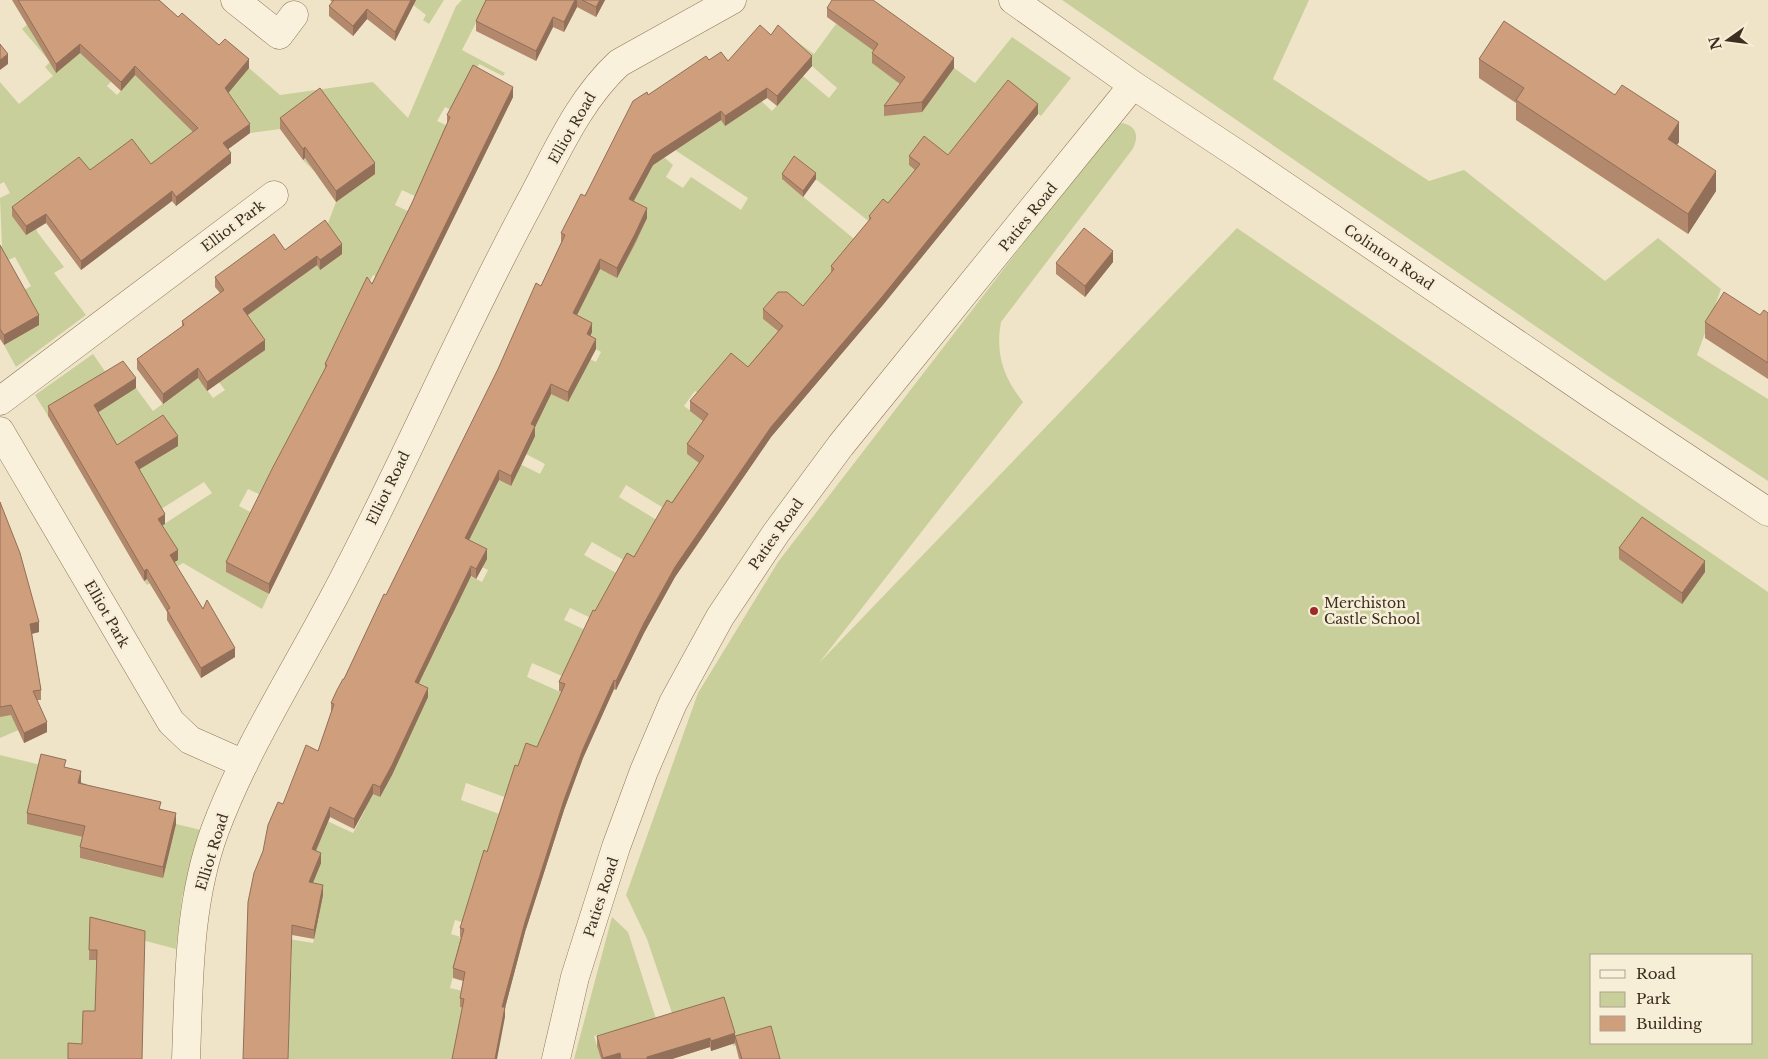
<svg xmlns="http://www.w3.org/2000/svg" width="1768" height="1059" font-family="'Libre Baskerville',serif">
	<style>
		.green { fill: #c9cf9b; fill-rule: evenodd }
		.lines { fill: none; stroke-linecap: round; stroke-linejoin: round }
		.minor-casing { stroke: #8d765c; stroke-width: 29 }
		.minor { stroke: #faf1dc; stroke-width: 28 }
		.wall { fill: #b2896c }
		.shaded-wall { fill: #916f58 }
		.building { fill: #cf9f7d; stroke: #916f58 }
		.poi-dot { fill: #9e2a2b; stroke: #f7eed8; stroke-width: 2 }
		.labels { text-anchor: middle; stroke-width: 5; stroke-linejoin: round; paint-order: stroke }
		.street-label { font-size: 14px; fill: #3d2e20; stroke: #f7eed8 }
		.poi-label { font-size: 14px; fill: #3d2e20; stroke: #f7eed8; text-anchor: start }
	</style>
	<rect width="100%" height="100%" fill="#f0e4c8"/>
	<path class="green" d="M80 0 130 61 107 86 117 95 153 54 249 68 280 95 373 82 408 118 456 6 462 0H507L479 17 462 50 505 73 503 76 479 64 454 111 445 107 437 121 470 136 428 174 466 192 461 203 425 188 419 198 402 190 395 205 412 213 384 280 373 275 263 496 248 489 239 506 254 514 226 572 269 594 262 609 183 563 147 585 144 581 178 560 158 528 212 493 204 482 158 511 117 454 82 395 48 416 35 395 93 354 122 396 136 388 153 411 198 378 213 398 225 390 208 368 243 318 298 279 325 231 336 202 375 174 314 171 303 160 342 130 280 129 250 133 231 106 151 173 49 221 25 206 38 233 64 267 54 273 86 315 16 367 4 345 39 325 21 292 31 286 15 257 4 262 0 249 2 247 0 198 10 193 4 182 0 184V82L19 104 53 76 45 67 50 62 22 29 48 6Z
		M416 0H444L429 24 423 20 426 15 412 4Z
		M1062 0H1309L1273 79 1429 181 1464 170 1605 281 1658 238 1721 289 1697 355 1768 399V481L1608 376Z
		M836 24 954 68 975 83 1012 37 1071 78 1041 116 1008 89 948 164 920 174 871 223 794 162 783 180 859 243 803 315 763 319 783 335 757 366 703 396 695 391 684 406 710 425 687 454 704 466 688 523 626 485 619 497 660 522 634 566 592 542 584 555 627 579 595 620 570 608 564 620 596 635 562 676 532 663 527 677 565 694 544 740 507 798 466 783 461 800 502 815 465 923 455 920 451 934 480 943 459 954 450 988 463 991 464 1009 454 1059H288L292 949 277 937 313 943 314 939 280 886 312 859 308 812 353 833 365 810 342 798 388 783 405 746 369 728 386 677 421 679 451 618 464 573 482 582 488 570 482 567 486 559 465 548 468 490 489 501 499 480 511 486 518 472 506 466 510 459 540 474 545 464 526 454 518 388 575 352 596 362 601 352 587 344 573 323 629 209 644 140 673 165 666 177 683 188 691 177 741 210 748 198 675 150 748 89 772 111 803 76 829 98 837 88 787 44 792 38 814 54Z
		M1122 123C1138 126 1139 138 1132 150L1001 322C995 354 1004 378 1023 402L819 663 1237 228 1768 592V1059H778L770 1035 733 1046 732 1040 675 1022 647 939 626 895 698 693 778 562 1113 127ZM1592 955H1752V1043H1592Z
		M7 705 30 725 0 738V717Z
		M0 755 41 765 69 833 81 782 87 784 83 801 93 804 80 858 111 866 116 845 163 878 176 824 201 830 182 897 176 949 108 931 89 960H97L96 1003 144 1005 143 1009 95 1037 68 1059H0Z
		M612 917 628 932 659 1028 616 1040 613 1031 594 1036 601 1059H574Z"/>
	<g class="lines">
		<g class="minor-casing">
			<path id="minor" d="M235 0 279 35 294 15
				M1013 0 1133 85 1242 157 1598 399 1768 512
				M0 401 274 195
				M0 431 171 722 190 740 244 764
				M186 1059C189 982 188 903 215 830 249 740 303 659 346 574 410 451 464 324 530 202 556 154 578 101 619 63L732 0
				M556 1059 575 977 616 847 644 771 673 703 720 617 776 533 841 445 1133 85"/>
		</g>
		<use href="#minor" class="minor"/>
	</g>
	<path class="wall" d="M12 0H159L178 17 219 45 249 68 228 93 250 133 228 149 231 163 176 206 172 201 81 270 46 223 26 235 12 216V207L90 170 151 164 193 132 135 75 121 91 80 53 56 73Z
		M330 0H416L395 41 367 19 353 36 329 16V6L332 2Z
		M486 0H605L596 17 577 7 564 32 553 27 536 61 476 31V21Z
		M827 8 954 68 922 112 884 116V106L900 84 872 63V53L874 51 827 17Z
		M771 35 812 66 777 106 767 98 725 126 721 120 653 165 634 201 647 218 635 244 617 278 600 269 577 315 592 332 590 336 596 349 568 402 551 394 535 427V436L511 486 499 480 469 540 487 559 476 579 471 576 419 683 428 697 392 775 380 797 373 794 354 829 330 817 316 851 321 863 313 883 323 895 314 939 292 935 283 804 318 751 331 713V703L344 679 541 286 561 243V233L648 95 709 60 728 61Z
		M1479 59 1679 142 1677 145 1716 191 1688 234 1516 120V103L1479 78Z
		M513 97 269 594 226 572V562L325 369V364L372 284 412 203 447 123V115Z
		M1038 114 882 306 771 437 675 577 644 633 616 690 614 689 583 758 564 810 525 932 505 1008V1017L460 1007V998L463 981 453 978V968L461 937H460V928L518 766 537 747 562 692 559 691V682L595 611 634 557 699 463 687 454V444L703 421 690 411V401L748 367 778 331 763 319V309L803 306 831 273V266L869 221V216L888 203 915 170 909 165V156L948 155Z
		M280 118 375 174 336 202 305 158 303 160 280 129Z
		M782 174 816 179 803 197 782 179Z
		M0 245 39 325 4 345 0 339Z
		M285 250 342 254 320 270 317 265 248 315 265 350 207 391 198 378 163 404 137 369V359L182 327V321L220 293 215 287V277Z
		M1113 262 1085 297 1056 274V263Z
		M1768 313V379L1705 338V322L1760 315Z
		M136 388 98 412 117 445 178 446 139 469 165 524 162 525 178 560 174 562 203 609 235 657 201 678 167 620V612L147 579 144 581 48 416V406Z
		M0 502 39 632 32 634 41 690V700H37L47 732 24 743 11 715 0 717Z
		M1619 548 1705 572 1682 604 1619 559Z
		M66 767 81 782V783L161 809 176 824 163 878 80 858V847L83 837 27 824V813Z
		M90 917 145 931 82 1044 95 1011 97 960H89Z
		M597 1036H735L780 1059H739L735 1043 711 1051 710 1047 672 1059H601L597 1046Z"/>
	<path class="shaded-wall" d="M411 0H416L395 41V32Z
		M575 0H577V7L564 32V22Z
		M600 0H605L596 17V7Z
		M367 9V19L353 36V26Z
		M553 17V27L536 61V51Z
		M80 44V53L56 73V64Z
		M8 54V64L0 70V60Z
		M812 56V66L777 106V96Z
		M954 58V68L922 112V102Z
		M249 59V68L225 97V88Z
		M135 66V75L121 91V82Z
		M513 87V97L269 594V584Z
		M767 88V98L725 126V116Z
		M1038 104V114L882 306 771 437 675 577 644 633 616 690V681L644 623 675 567 771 427Z
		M721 111V120L653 165 629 209V199L653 155Z
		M1679 122V142L1668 158V139Z
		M250 124V133L223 153V143Z
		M305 147V158L303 160V149Z
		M231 153V163L176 206V197Z
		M375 163V174L336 202V191Z
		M1716 171V191L1688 234V214Z
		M816 173V179L803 197V191Z
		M172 191V201L81 270V261Z
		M647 208V218L617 278V268Z
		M46 214V223L26 235V226Z
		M342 244V254L320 270V260Z
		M1113 251V262L1085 297V286Z
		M317 256V265L243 318V309Z
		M600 259V269L573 323V313Z
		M39 315V325L4 345V335Z
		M592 323V332L587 344V334Z
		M596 339V349L568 402V392Z
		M265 340V350L207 391V382Z
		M198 368V378L163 404V394Z
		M136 378V388L94 415V405Z
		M551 384V394L535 427V436L511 486V476L531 424Z
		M178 436V446L135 472V462Z
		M499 470V480L465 548V538Z
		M165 514V524L158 528V519Z
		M487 549V559L476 579V569Z
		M178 550V560L170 565V555Z
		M1705 561V572L1682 604V593Z
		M471 566V576L415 691V682Z
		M147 569V579L144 581V571Z
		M39 622V632L30 634V624Z
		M235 648V657L201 678V668Z
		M614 680V689L583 758 564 810 525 932 505 1008V1017L497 1059H495L502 1007 525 922 564 800 583 749Z
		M428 688V697L392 775 380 797V787Z
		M47 722V732L24 743V733Z
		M81 771V782L78 794V783Z
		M373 784V794L354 829V819Z
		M330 807V817L312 859V849Z
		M176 813V824L163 878V867Z
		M321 853V863L309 892V882Z
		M323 885V895L314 939V930Z
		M735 1033V1043L711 1051V1041Z
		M710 1038V1047L672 1059H647V1057Z
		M620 1053V1059H603V1058Z"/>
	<path class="building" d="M18 0H159L178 17 182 13 219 45 225 39 249 59 225 88 250 124 223 143 231 153 176 197 172 191 81 261 46 214 26 226 12 207 79 157 90 170 132 139 151 164 198 128 135 66 121 82 80 44 56 64Z
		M334 0H411L395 32 367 9 353 26 329 6Z
		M486 0H575L564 22 553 17 536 51 476 21Z
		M582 0H600L596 7Z
		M832 0H873L954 58 922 102 884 106 905 77 872 53 878 44 827 8Z
		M1504 21 1615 95 1622 85 1679 122 1668 139 1716 171 1688 214 1516 100 1524 88 1479 59Z
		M760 25 771 35 778 25 812 56 777 96 767 88 725 116 721 111 653 155 629 199 647 208 635 234 617 268 600 259 573 313 592 323 587 334 596 339 568 392 551 384 531 424 535 426 511 476 499 470 465 538 487 549 476 569 471 566 415 682 428 688 392 765 380 787 373 784 354 819 330 807 312 849 321 853 309 882 323 885 314 930 292 925 288 1059H243L248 902 254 873 263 851 268 825 278 802 283 804 306 745 318 751 334 704 331 703 337 690 343 679H344L384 594 386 595 498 369 536 283 541 286 565 235 561 233 581 194 585 196 633 101 647 92 648 95 706 56 709 60 721 52 728 61Z
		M0 44 8 54 0 60Z
		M473 65 513 87 269 584 226 562 273 467 327 365 325 364 367 277 372 284 412 203 450 117 447 115Z
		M1008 80 1038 104 882 297 771 427 675 567 644 623 616 681 614 680 583 749 564 800 525 922 502 1007H505L495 1059H452L464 999 460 998 465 972 453 968 464 929 460 928 484 850 487 852 515 765 518 766 526 743 537 747 565 684 559 682 593 610 595 611 627 553 634 557 667 500 672 503 704 456 687 444 708 414 690 401 731 353 748 367 783 326 763 309 778 292H787L803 306 834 269 831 266 871 218 869 216 883 199 888 203 920 164 909 156 924 136 948 155Z
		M320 88 375 163 336 191 305 147 303 149 280 118Z
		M794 156 816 173 803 191 782 174Z
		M325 220 342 244 320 260 317 256 243 309 265 340 207 382 198 368 163 394 137 359 184 325 182 321 224 290 215 277 274 234 285 250Z
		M1084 228 1113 251 1085 286 1056 263Z
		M0 245 39 315 4 335 0 329Z
		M1724 292 1760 315 1764 310 1768 313V363L1705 322Z
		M123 361 136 378 94 405 117 445 163 415 178 436 135 462 165 514 158 519 178 550 170 555 203 609 207 600 235 648 201 668 167 610 170 608 147 569 144 571 48 406Z
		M0 502 20 553 39 622 30 624 41 690 33 691 47 722 24 733 11 705 0 707Z
		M1642 517 1705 561 1682 593 1619 548Z
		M41 754 66 760 64 767 81 771 78 783 161 802 159 809 176 813 163 867 80 847 85 826 27 813Z
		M90 917 145 931 142 1059H68V1043L82 1044 83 1011H95L97 950H89Z
		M724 997 735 1033 711 1041 710 1038 647 1057V1059H621L620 1053 603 1058 597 1036Z
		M771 1026 780 1059H742L735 1036Z"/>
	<circle class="poi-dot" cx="1314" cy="611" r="5"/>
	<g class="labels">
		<g class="street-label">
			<text transform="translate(572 128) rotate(-60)" y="5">Elliot Road</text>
			<text transform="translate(1028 217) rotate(-51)" y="5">Paties Road</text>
			<text transform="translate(233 226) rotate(-37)" y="5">Elliot Park</text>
			<text transform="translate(1389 257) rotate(34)" y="5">Colinton Road</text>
			<text transform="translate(388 488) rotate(-64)" y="5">Elliot Road</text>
			<text transform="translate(776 534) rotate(-55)" y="5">Paties Road</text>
			<text transform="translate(107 614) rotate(60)" y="5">Elliot Park</text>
			<text transform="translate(212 852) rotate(-73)" y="5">Elliot Road</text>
			<text transform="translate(601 897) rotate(-72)" y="5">Paties Road</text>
		</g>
		<g class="poi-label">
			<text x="1324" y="608">Merchiston<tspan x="1324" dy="16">Castle School</tspan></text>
		</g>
	</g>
	<rect x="1590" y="954" width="162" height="90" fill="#f7eed8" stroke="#ada18e"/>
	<rect x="1600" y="970" width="25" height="8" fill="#faf1dc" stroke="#ada18e"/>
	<text x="1636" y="979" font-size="15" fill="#3d2e20">Road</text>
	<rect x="1600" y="992" width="25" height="15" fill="#c9cf9b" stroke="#ada18e"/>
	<text x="1636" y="1004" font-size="15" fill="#3d2e20">Park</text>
	<rect x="1600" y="1016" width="25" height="15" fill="#cf9f7d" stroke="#ada18e"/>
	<text x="1636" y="1029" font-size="15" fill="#3d2e20">Building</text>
	<g transform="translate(1728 40) rotate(256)" stroke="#f7eed8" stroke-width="4" paint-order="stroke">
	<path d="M0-4L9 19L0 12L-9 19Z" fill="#3d2e20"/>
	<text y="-8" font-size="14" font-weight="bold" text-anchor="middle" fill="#3d2e20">N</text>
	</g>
</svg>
